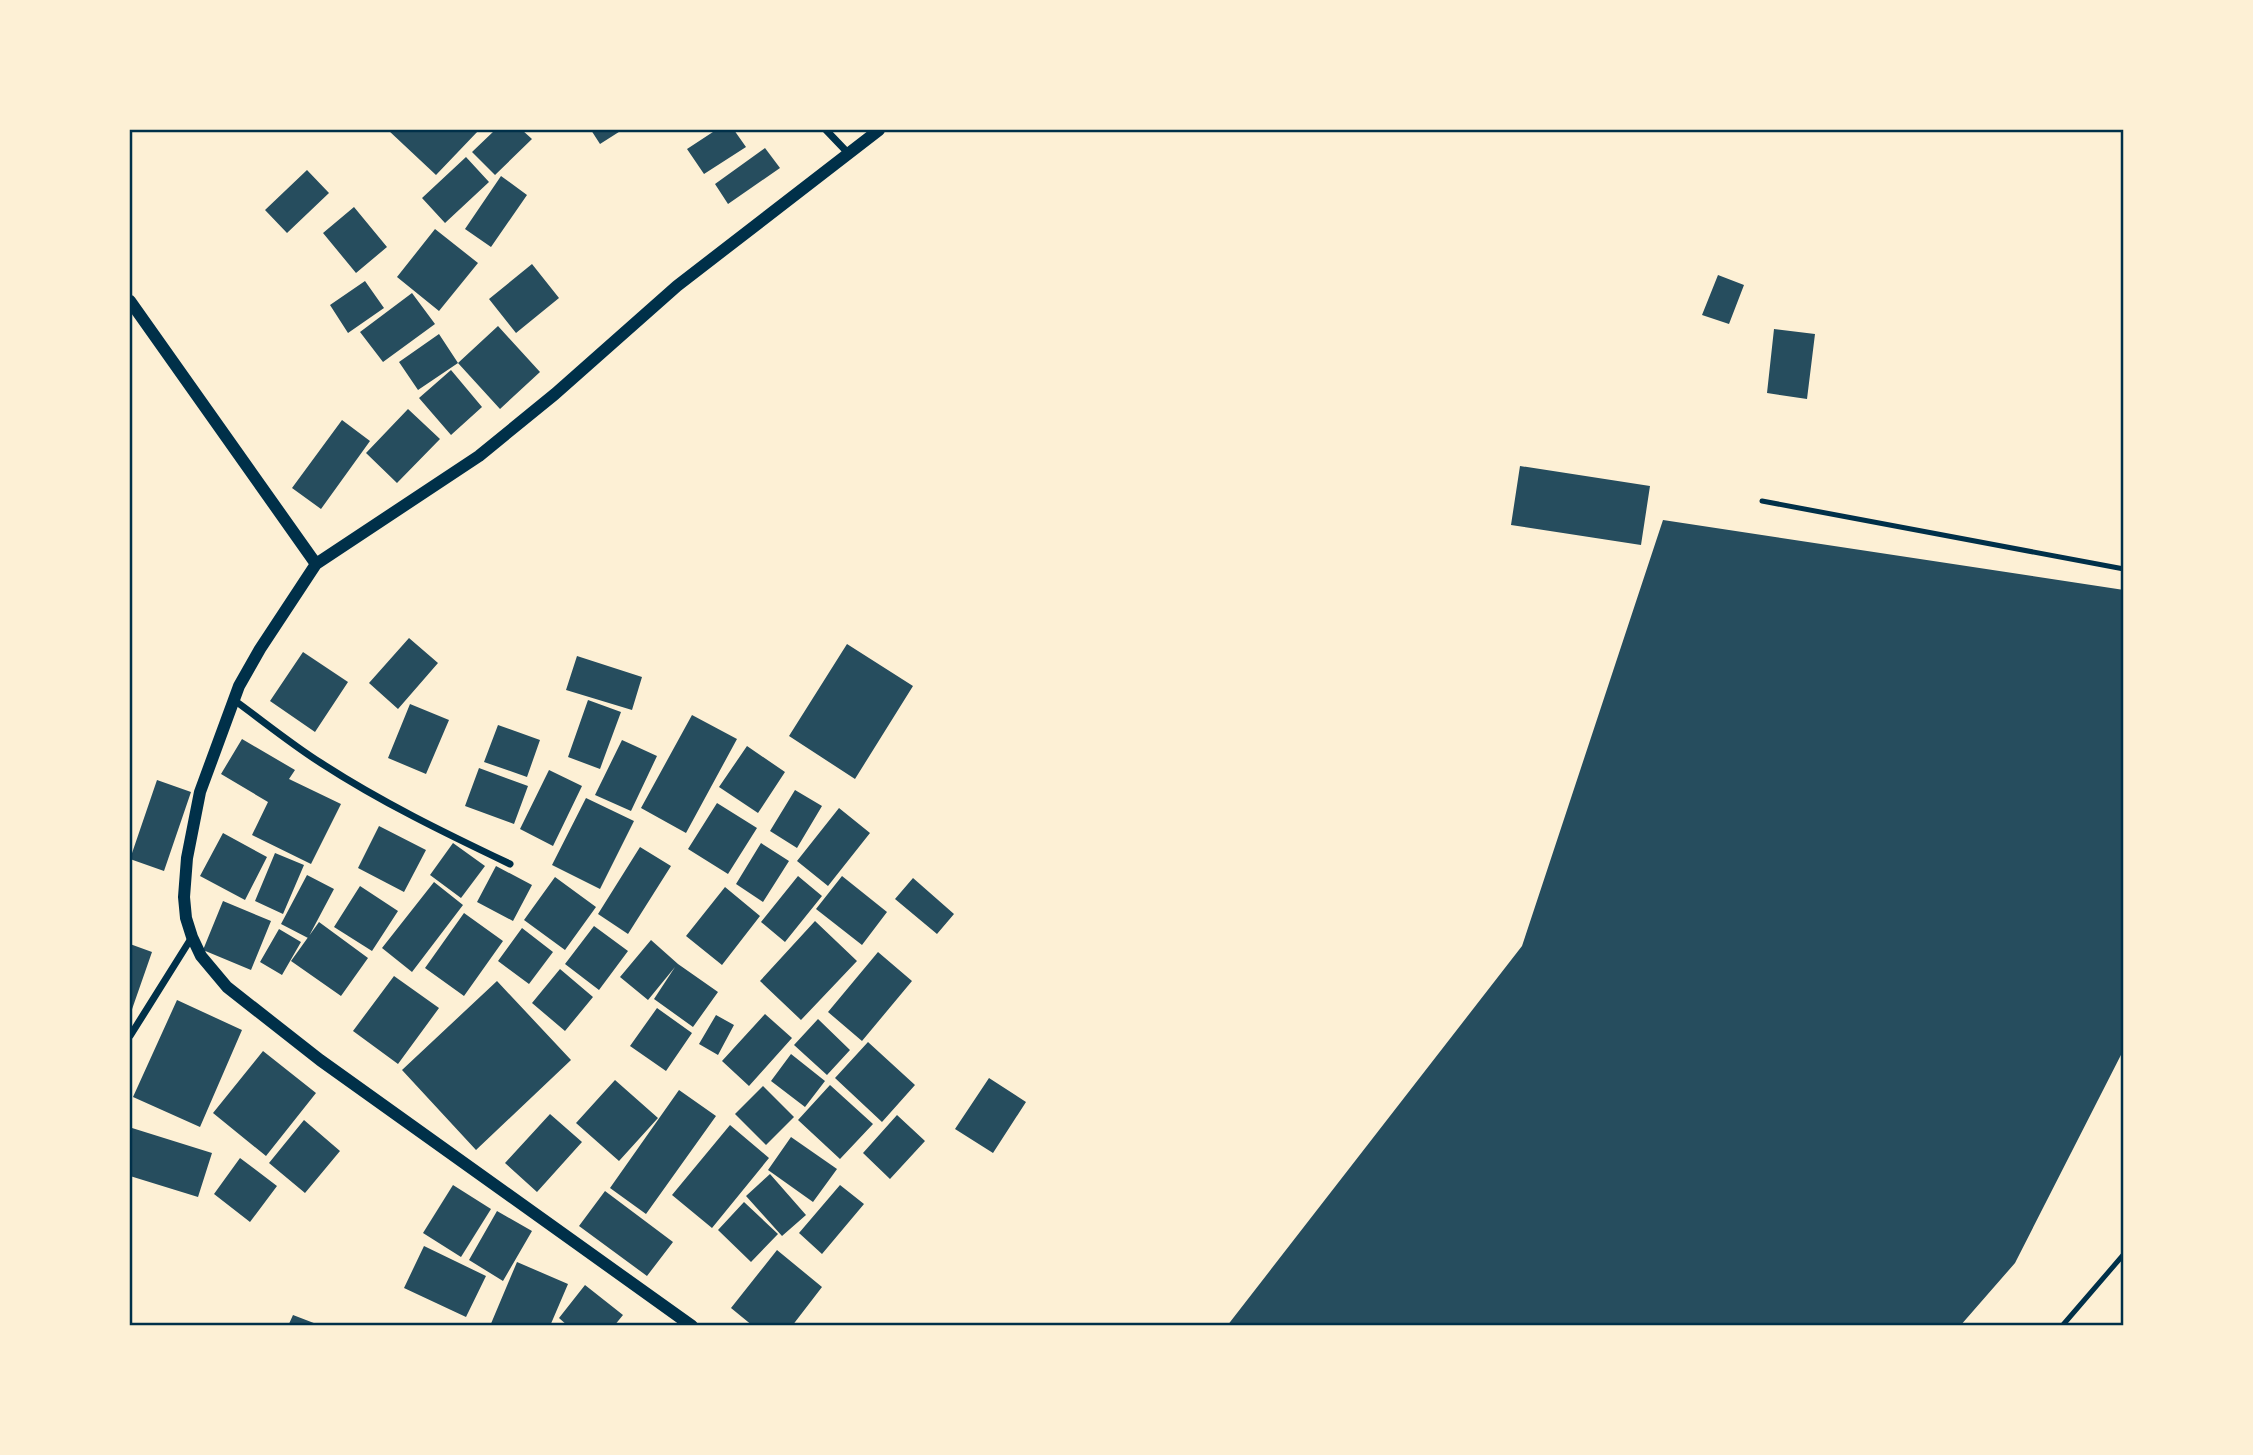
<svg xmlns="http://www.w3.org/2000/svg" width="2253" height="1455" font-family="'Crimson Pro',serif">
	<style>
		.building { fill: #264d5e }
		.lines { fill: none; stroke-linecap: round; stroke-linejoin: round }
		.service { stroke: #003049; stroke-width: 5 }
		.minor { stroke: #003049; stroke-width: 7 }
		.tertiary { stroke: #003049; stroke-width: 12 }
		.neatline { fill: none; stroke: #003049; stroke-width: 2.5 }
	</style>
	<rect width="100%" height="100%" fill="#fdf0d5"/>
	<path class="building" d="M388 130H479L436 175Z
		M495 130H522L532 139 495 175 472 152Z
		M591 130H622L600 144Z
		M716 130H734L746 147 704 174 687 149Z
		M765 148 780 168 728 204 715 184Z
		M466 157 489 182 445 223 422 198Z
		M307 170 329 193 287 233 265 210Z
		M501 176 527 195 491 247 465 229Z
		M354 207 387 247 356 273 323 233Z
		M435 229 478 263 439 311 397 277Z
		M532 264 559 298 516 333 489 299Z
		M1718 275 1744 285 1729 324 1702 315Z
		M365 281 384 308 348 333 330 305Z
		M412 293 435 324 383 362 360 332Z
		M498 326 540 372 500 409 458 363Z
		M1774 329 1815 334 1807 399 1767 393Z
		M439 334 458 363 418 390 399 362Z
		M451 370 482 407 451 435 419 398Z
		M408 409 440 439 397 483 366 453Z
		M342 420 370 441 321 509 292 488Z
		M1520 466 1650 486 1641 545 1511 525Z
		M1663 520 2124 590V1049L2015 1263 1960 1326H1227L1522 946Z
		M409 638 438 663 398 709 369 683Z
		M847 644 913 686 855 779 789 736Z
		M303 652 348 682 315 732 270 701Z
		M577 656 642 677 632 710 566 690Z
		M588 700 621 712 600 769 568 757Z
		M410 704 449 720 426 774 388 758Z
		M692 715 737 739 686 833 641 808Z
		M498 725 540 740 527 777 484 762Z
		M242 739 295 770 289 779 341 804 311 864 252 835 268 802 221 774Z
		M622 740 657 756 631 811 595 795Z
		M747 746 785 772 758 813 719 787Z
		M479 768 528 786 514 824 465 806Z
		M549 770 582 786 553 846 520 829Z
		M157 780 191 792 164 871 130 859Z
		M795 790 822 806 797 848 770 831Z
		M586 798 634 821 600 889 552 865Z
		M717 803 757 828 728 874 688 849Z
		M839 808 870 833 828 886 797 861Z
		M379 826 426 850 404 892 358 868Z
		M223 833 267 857 245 900 200 876Z
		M453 843 485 866 461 898 430 875Z
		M761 843 789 861 763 902 736 884Z
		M640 847 671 866 628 934 598 914Z
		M275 853 304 865 283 914 255 901Z
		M496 866 532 885 513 921 477 902Z
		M307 875 334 889 308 938 281 924Z
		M798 876 822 896 785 942 761 922Z
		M842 876 887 912 862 945 816 909Z
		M555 877 596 907 565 950 524 920Z
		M913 878 954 914 937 934 895 899Z
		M434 882 463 905 412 972 382 948Z
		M360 886 398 911 372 951 334 927Z
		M725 887 760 916 722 965 686 936Z
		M223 901 271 921 251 970 203 950Z
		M464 913 503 941 464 996 425 968Z
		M815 921 857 961 801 1020 760 981Z
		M319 922 368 958 341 996 291 961Z
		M594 926 628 951 599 990 565 964Z
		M522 928 553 952 529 984 498 961Z
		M279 929 301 942 282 975 260 962Z
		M651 940 678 964 718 992 693 1027 654 999 675 967 648 1000 620 977Z
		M130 944 152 952 130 1015Z
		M878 952 912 981 862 1041 828 1012Z
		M560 969 593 997 565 1031 532 1003Z
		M394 976 439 1008 398 1064 353 1031Z
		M497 981 571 1060 476 1150 402 1070Z
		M177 1000 242 1030 200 1127 133 1097Z
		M657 1008 692 1033 666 1071 630 1046Z
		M765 1014 792 1038 749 1086 722 1061Z
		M716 1015 734 1025 718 1055 699 1044Z
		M818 1019 850 1050 827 1075 794 1045Z
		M868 1042 915 1085 882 1122 835 1078Z
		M263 1051 316 1093 266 1156 213 1113Z
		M791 1054 825 1081 805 1107 771 1081Z
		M989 1078 1026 1102 993 1153 955 1129Z
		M615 1080 658 1118 619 1161 576 1123Z
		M830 1085 873 1124 840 1159 798 1120Z
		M763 1086 794 1117 766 1145 735 1114Z
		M679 1090 716 1116 646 1214 610 1188Z
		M550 1114 582 1142 537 1192 505 1163Z
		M897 1115 925 1141 890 1179 863 1153Z
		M304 1120 340 1151 305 1193 269 1163Z
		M730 1125 769 1158 712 1228 672 1195Z
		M132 1128 212 1153 198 1197 130 1176V1137Z
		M791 1137 837 1169 813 1202 768 1170Z
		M240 1158 277 1186 250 1222 214 1194Z
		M770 1174 806 1215 782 1236 746 1196Z
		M453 1185 491 1209 461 1257 423 1233Z
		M840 1185 864 1204 822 1254 799 1233Z
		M605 1191 673 1242 647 1276 579 1226Z
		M744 1202 778 1234 751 1262 718 1230Z
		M497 1211 532 1231 503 1281 469 1260Z
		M424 1246 486 1276 466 1317 404 1288Z
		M777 1250 822 1287 792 1326H753L731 1308Z
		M517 1262 568 1284 550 1326H490Z
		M585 1285 623 1315 614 1326H568L559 1318Z
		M293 1315 319 1325V1326H288Z"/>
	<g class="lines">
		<path class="service" d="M1762 501 2124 569
			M2062 1326 2124 1254"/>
		<path class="minor" d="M826 130 848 153
			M234 700C263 721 291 744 321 763 381 802 445 833 510 864
			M130 1036 192 937"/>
		<path class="tertiary" d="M130 301 316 564
			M692 1326 320 1060 227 987 201 956 192 937 186 918 184 897 187 858 200 792 239 686 260 649 316 564 479 456 555 394 677 286 879 130"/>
	</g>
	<rect width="2253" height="1455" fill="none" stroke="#fdf0d5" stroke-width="262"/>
	<rect x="131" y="131" width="1991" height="1193" class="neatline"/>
</svg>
